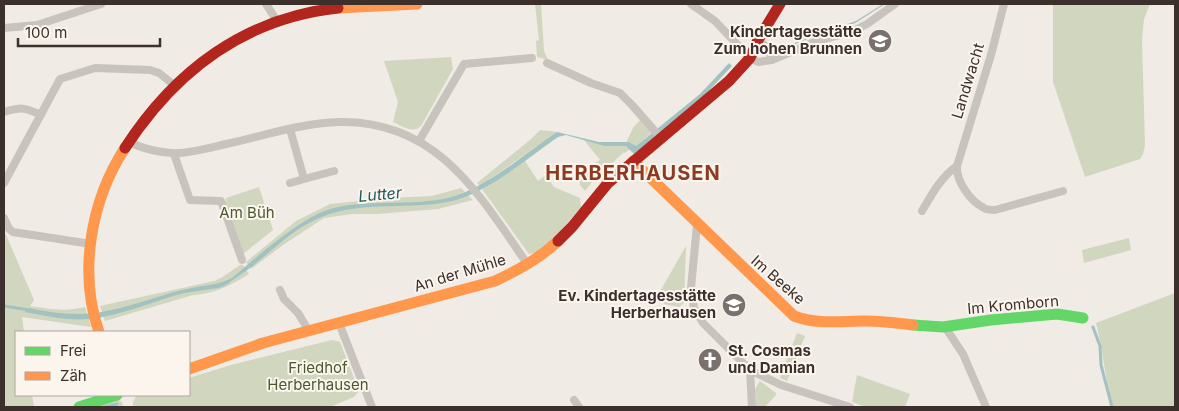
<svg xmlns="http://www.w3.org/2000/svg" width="1179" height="411" font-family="Inter,sans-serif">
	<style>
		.green { fill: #d1d6bf }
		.water { fill: #a1c2c1 }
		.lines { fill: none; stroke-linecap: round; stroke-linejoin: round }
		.stream { stroke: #a1c2c1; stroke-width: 3 }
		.street { stroke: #c9c3be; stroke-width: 8 }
		.fast { stroke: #63d668; stroke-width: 11 }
		.slow { stroke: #ff974d; stroke-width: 11 }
		.jam { stroke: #b3261e; stroke-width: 11 }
		.labels { text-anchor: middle; stroke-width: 4; stroke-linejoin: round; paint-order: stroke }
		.poi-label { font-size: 15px; font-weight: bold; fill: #3b302b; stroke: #fbf5ee; text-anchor: end }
		.street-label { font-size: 15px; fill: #3b302b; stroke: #fbf5ee }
		.park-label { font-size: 15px; fill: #4a5a2e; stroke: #fbf5ee }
		.water-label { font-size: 16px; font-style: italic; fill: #1f5a5e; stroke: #fbf5ee }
		.district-label { font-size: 20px; font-weight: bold; letter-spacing: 1px; fill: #8c3b22; stroke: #fbf5ee }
	</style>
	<rect width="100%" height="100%" fill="#f0ebe5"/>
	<path class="green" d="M535 4H541L544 51 548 60 537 57 536 41 539 40Z
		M1053 4H1150L1144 19 1142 39 1145 145 1143 154 1140 159 1085 177 1053 82Z
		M451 57 453 69 421 126C413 134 402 126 393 122L398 102 384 61Z
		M641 119 652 132 636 146 629 142 626 143 633 128Z
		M540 130 557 132 480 186 477 183 530 140Z
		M558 137 525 161 538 181 546 175 554 187 580 198 581 207 558 234 538 253 529 254 482 189Z
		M584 140 604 146H626L630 149 625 153 624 152 611 164 612 165 593 181 585 191 580 185C577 172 591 166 600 160Z
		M259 187 273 230 243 254 225 207 226 198Z
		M461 188 473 200 438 209 378 214H352L324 218 283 245 251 269 250 267 285 239 305 225V222L248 265 246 262 296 221 330 204 387 198 432 196Z
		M4 230 34 300 30 306C49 309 66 312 85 307L91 327 22 317 24 332H16V395H32L34 407H4Z
		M1129 238 1131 250 1084 263 1082 250Z
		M686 246 684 303 679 307 664 304 663 298 658 295Z
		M240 265H243L249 274C231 285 215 294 193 295L105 321 100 306 214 281 221 278Z
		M1175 293V407H1113C1105 379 1103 351 1096 323Z
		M797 333 805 336 787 381 780 378Z
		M332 340 340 342 359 391 354 397 330 407H133V402L137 395H189V378L231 365Z
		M857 375 910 394 905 407H866L852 402Z
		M760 381 776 393V395L765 407H756L755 389Z
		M117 399 122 402 123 407H92Z"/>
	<path class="water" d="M883 4H885L857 22 847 27 815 36 778 51 777 49 856 21Z
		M729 63 732 66 700 100 634 154 626 146H604L566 135 558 137C522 161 485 197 441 203 403 209 360 202 324 216 289 229 265 260 234 279 230 282 224 287 218 288 207 290 196 291 184 293 153 301 121 316 89 319 68 321 46 316 25 312L28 308C44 311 61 314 78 314 115 314 151 297 187 289 203 285 216 286 232 278 257 257 303 215 334 208 375 198 419 208 458 195 492 183 527 152 557 132L599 142H629L636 146 700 94Z"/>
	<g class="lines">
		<path class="stream" d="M4 306 29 310
			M1093 327 1100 346 1101 365 1112 407
			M105 407 117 404"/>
		<path class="street" d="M266 4 277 21
			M691 4 715 21 750 58 758 62 772 60 814 42 851 32 867 24 895 4
			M1004 4 991 55 957 166C956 181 970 201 984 208 987 210 991 210 995 210L1063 191
			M4 28 37 25 101 4
			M758 40 767 47 772 60
			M547 63 591 83 620 93 632 105 661 138
			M4 112C21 107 24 107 41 115
			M290 129 304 179 334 171
			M419 141 464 64 532 58
			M128 142C173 161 190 152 235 142 269 134 304 123 339 122 437 120 479 194 528 265
			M174 154 190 200 221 201 242 260
			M4 183 60 79 95 68 150 70 159 73 174 85
			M290 183 304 179
			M922 211C932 194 941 177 957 166
			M4 218 9 229 13 232 91 244
			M697 225 691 288 694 308 703 323 750 370 781 385 850 407
			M280 290 284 299 298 313 309 331
			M339 323 372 407
			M945 327 963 354 986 407
			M750 370 752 407
			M574 400 579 407"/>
		<path class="fast" d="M913 325 943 327 991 320 1057 314 1083 318
			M79 407 117 395"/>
		<path class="slow" d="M338 8 417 4
			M633 161 794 316C818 325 840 321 865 321 881 321 897 323 913 325
			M99 332C78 272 91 200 125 148
			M189 369 263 343 495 281C518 270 539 259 558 241"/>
		<path class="jam" d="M125 148C175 71 245 18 338 8
			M558 241 572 227 608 183 729 81 750 58 758 40 780 4"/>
	</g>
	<defs>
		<g id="school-disc" transform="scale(1.25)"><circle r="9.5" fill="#7a716c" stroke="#fbf5ee"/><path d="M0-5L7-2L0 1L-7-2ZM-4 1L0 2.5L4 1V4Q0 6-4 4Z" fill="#fff"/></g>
		<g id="church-disc" transform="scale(1.25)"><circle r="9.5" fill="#7a716c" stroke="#fbf5ee"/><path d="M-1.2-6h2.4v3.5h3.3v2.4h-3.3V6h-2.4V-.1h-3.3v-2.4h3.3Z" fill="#fff"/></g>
	</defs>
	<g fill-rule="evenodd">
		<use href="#school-disc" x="880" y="41"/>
		<use href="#school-disc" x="734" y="305"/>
		<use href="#church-disc" x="710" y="360"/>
	</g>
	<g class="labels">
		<g class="poi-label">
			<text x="862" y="37">Kindertagesstätte<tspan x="862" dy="17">Zum hohen Brunnen</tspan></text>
			<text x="716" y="301">Ev. Kindertagesstätte<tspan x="716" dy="17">Herberhausen</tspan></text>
			<text x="728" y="356" text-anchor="start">St. Cosmas<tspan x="728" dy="17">und Damian</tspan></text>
		</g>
		<g class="street-label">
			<text transform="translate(968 81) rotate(-73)" y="5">Landwacht</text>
			<text transform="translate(460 273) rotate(-17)" y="5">An der Mühle</text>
			<text transform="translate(778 280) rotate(41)" y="5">Im Beeke</text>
			<text transform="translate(1013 305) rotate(-5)" y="5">Im Kromborn</text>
		</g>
		<g class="park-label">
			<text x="247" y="218">Am Büh</text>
			<text x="318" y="373">Friedhof<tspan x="318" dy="17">Herberhausen</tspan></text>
		</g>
		<g class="water-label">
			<text transform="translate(380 194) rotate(-5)" y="6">Lutter</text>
		</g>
		<g class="district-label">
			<text x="633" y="180">HERBERHAUSEN</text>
		</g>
	</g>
	<rect width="1179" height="411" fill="none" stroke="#3b302b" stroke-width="10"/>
	<rect x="15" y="331" width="175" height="65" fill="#fbf5ee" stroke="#aea6a0"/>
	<rect x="25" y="347" width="25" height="8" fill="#63d668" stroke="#aea6a0"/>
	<text x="60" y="356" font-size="15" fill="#3b302b">Frei</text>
	<rect x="25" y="372" width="25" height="8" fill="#ff974d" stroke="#aea6a0"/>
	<text x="60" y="381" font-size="15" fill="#3b302b">Zäh</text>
	<path d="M18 38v8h142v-8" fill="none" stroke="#3b302b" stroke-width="2.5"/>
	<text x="25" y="38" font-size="15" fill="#3b302b" stroke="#fbf5ee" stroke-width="4" paint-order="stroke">100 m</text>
</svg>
